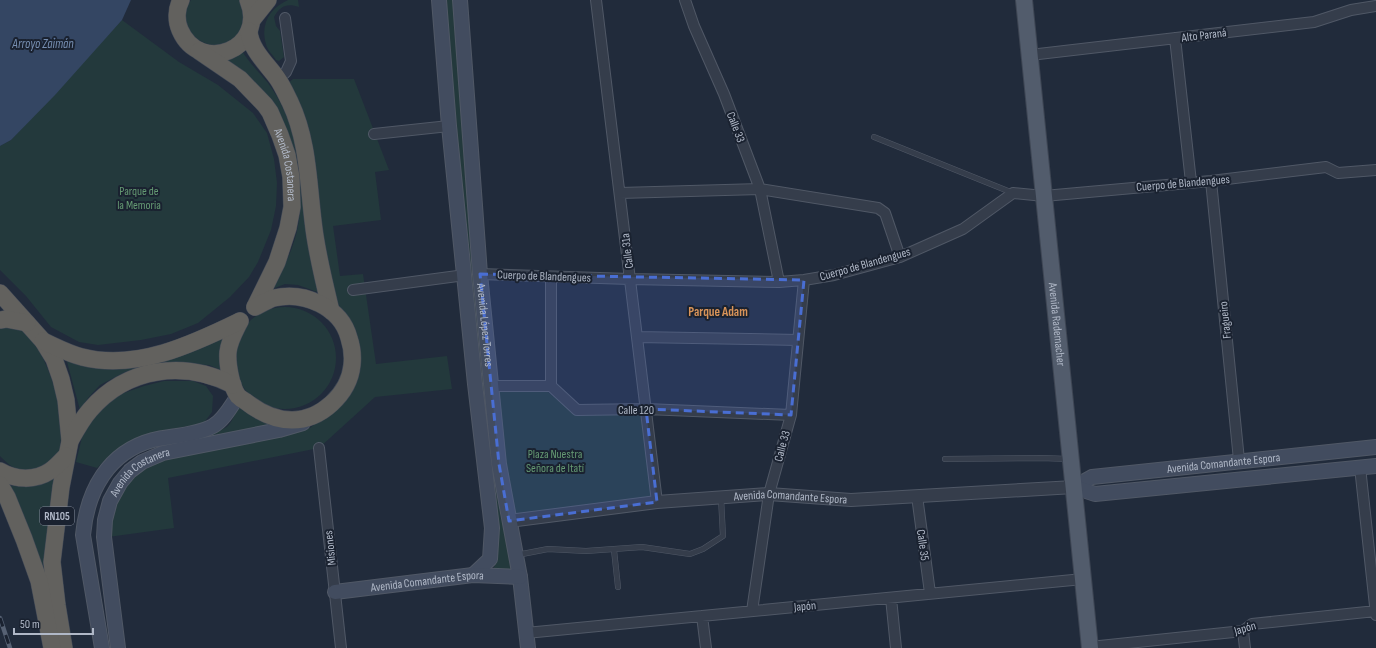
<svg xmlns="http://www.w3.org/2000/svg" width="1376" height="648" font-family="'Sofia Sans Condensed',sans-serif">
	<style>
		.green { fill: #23393c }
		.water { fill: #344663 }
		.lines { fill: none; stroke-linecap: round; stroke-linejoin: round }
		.service-casing { stroke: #505866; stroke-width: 6 }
		.minor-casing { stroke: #505866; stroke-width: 12 }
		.tertiary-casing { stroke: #505866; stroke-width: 14 }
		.secondary-casing { stroke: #505866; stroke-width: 16 }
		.primary-casing { stroke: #3e4654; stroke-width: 18 }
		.trunk-casing { stroke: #404856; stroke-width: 18 }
		.service { stroke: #353d4b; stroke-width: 5 }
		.minor { stroke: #353d4b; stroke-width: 10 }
		.tertiary { stroke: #353d4b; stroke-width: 12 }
		.secondary { stroke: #424c5f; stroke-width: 14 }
		.primary { stroke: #525c6c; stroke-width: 16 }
		.trunk { stroke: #62615e; stroke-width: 17 }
		.rail-casing { stroke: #566173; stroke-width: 4.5 }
		.rail { stroke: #1a2230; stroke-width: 3; stroke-dasharray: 9; stroke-linecap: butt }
		.marked { fill: #496ed3; fill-opacity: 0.2; stroke: #496ed3; stroke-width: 3; stroke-dasharray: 8 5; stroke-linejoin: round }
		.labels { text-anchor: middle; stroke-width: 4; stroke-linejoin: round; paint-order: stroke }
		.shield { fill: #1a2230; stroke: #838b9a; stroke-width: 1 }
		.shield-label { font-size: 11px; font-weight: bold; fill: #b0b8c7 }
		.street-label { font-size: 12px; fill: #b0b8c7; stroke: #1a2230 }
		.park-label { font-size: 12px; fill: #659a73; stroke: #1a2230 }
		.water-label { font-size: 13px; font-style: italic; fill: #768eb1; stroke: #1a2230 }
		.neighbourhood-label { font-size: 13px; font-weight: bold; fill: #d99459; stroke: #1a2230 }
	</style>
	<rect width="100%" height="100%" fill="#212b3b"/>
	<path class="green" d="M191 0H239C244 8 245 17 242 26 224 69 167 32 191 0Z
		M288 0H298L299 7C287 3 280 6 274 17L276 26 280 31 284 57 279 61 276 60C273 55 267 50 266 44 260 24 270 8 288 0Z
		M443 0H454L465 171 492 464 501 519 507 536 517 574 493 572 498 551 497 536Z
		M122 20 179 62 218 85 253 113 267 133 274 159 277 183 276 206 271 230 258 262 249 277 230 297 198 323 171 334 141 340 98 345 79 342 51 327 26 296 0 270V146L11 140Z
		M241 49C248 62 259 72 268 83 281 101 290 121 295 142L320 293 298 285 285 284 272 289C283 270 294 248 298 226 304 194 295 145 280 115L223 58Z
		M293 79H354L389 170 375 172 381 220 333 226 340 276 363 274 376 364 447 356 452 389 375 397 319 448 168 478 174 528 108 537 109 519 125 480 161 458 310 428 343 400 352 379 340 308 327 273 286 85Z
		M234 358a51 51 0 1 1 102 0a51 51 0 1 1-102 0Z
		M0 327C12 329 26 329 34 339 36 342 38 347 39 350 53 377 63 409 61 439 60 443 61 447 60 451 55 466 34 475 19 470 11 467 6 462 0 456Z
		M222 338 221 362 223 371 209 365 168 364 125 372 100 385 88 398 80 410 66 358 91 363Z
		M164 381H193L206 386 213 396 212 412 203 424C180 428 151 430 131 441 118 448 107 458 97 468L76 462 83 433 103 406 121 394 144 386Z
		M543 388 575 414 643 413 653 499 513 516 493 391Z
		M238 405 278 424 190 439C200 436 220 432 228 426 233 420 236 412 238 405Z
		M54 476 48 535 47 580 7 485C29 488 35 488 54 476Z"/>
	<path class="water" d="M0 0H131L122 20 55 95 11 140 0 146Z"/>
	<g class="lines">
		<g class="service-casing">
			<path id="service" d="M874 137 1013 193
				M945 459 1042 458 1068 459
				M614 550 618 587
				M517 555 548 549 586 551 642 547 690 554 703 549 723 536 721 498"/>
		</g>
		<g class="minor-casing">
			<path id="minor" d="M596 0 657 502
				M685 0 694 26 724 94 760 189 779 282
				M1175 38 1191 182
				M1030 55 1314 22 1351 10 1376 6
				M278 80 286 72 291 61 285 18
				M374 134 449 126
				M1211 181 1239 460
				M620 193 760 189 878 208 885 213 900 257
				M480 274 630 279 779 282 804 280 834 275 900 257 963 229 1013 193 1044 196 1211 181 1326 167 1338 173 1376 170
				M353 290 465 275
				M637 337 798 340
				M491 386H551L577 410 646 409 791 415
				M551 386V277
				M319 448 341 648
				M1360 467 1376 615
				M917 496 930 593
				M891 598 896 648
				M752 611 769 494 791 415 804 280
				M702 616 706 648
				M1243 631 1245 648
				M526 633 1083 579
				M1090 647 1243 631 1252 624 1376 611"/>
		</g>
		<g class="tertiary-casing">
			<g id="tertiary">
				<path id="s1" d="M509 521 657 502 769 494 851 500 1074 487"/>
			</g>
		</g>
		<g class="secondary-casing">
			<g id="secondary">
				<path d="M439 0 449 126 475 384 492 528 490 559 473 575"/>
				<path id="s2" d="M460 0 480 274 499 464 520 577 528 648"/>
				<path id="s3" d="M1074 487 1092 477 1376 447"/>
				<path d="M1074 487 1095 494 1376 466"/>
				<path id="s4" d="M335 592 473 575 520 577"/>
				<path d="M102 648 83 535C87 491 108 452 153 440 170 436 198 435 213 426 224 420 231 406 238 396"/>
				<path id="s5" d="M118 648 104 537 105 520 110 501 120 483 130 471 142 462 163 453 279 430 303 423"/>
			</g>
		</g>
		<g class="primary-casing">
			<g id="primary">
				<path id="s6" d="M1024 0 1090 648"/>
			</g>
		</g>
		<g class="trunk-casing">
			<g id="trunk">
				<path d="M181 0C176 9 176 21 180 30 200 76 268 49 248 0"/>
				<path d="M252 20 268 0"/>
				<path d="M249 31C250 49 267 64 277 78 282 85 286 94 290 102 310 144 308 191 315 236 319 262 325 286 331 311"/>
				<path id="s7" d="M199 51 240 79 265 105 270 112 280 135 287 155 291 177 292 207 288 228 277 262 255 307"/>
				<path d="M0 293 43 341 54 359 61 379 66 400 70 441 61 487 52 562 57 605 64 648"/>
				<path d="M0 320 6 319 27 323"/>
				<path d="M240 321C235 331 229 341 228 352 227 363 231 387 238 396 240 398 243 400 245 401 259 412 274 420 292 420 321 420 349 394 352 365 353 356 352 347 349 338 341 307 304 291 274 298 268 300 261 304 255 307"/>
				<path d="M43 341C56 347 69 354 82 357 136 371 193 344 240 321"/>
				<path d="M70 441C76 430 82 419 90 410 127 367 184 360 233 385"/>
				<path d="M0 471C15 480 35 481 50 471 56 467 61 461 66 456"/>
				<path d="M0 485 7 497 24 539 39 581 52 648"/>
			</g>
		</g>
		<use href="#service" class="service"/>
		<use href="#minor" class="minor"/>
		<use href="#tertiary" class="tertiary"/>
		<use href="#secondary" class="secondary"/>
		<use href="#primary" class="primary"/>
		<use href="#trunk" class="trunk"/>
		<g class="rail-casing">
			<path id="rail" d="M0 618 10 648"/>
		</g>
		<use href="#rail" class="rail"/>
	</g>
	<path class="marked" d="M480 274 804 280 791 415 646 409 657 502 509 521 499 464Z"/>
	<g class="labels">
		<rect class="shield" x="40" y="507" width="34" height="18" rx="3"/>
		<g class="shield-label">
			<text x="57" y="520">RN105</text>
		</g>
		<g class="street-label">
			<text transform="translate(1204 35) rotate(-7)" y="4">Alto Paraná</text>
			<text transform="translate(736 127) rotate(69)" y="4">Calle 33</text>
			<text dy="4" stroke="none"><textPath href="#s7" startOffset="150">Avenida Costanera</textPath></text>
			<text transform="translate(1183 183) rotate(-5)" y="4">Cuerpo de Blandengues</text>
			<text transform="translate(627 251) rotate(-97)" y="4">Calle 31a</text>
			<text transform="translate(865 264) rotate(-16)" y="4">Cuerpo de Blandengues</text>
			<text transform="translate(544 276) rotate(2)" y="4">Cuerpo de Blandengues</text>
			<text transform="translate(1225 320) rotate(-96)" y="4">Fragueiro</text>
			<text dy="4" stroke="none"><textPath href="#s6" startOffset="326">Avenida Rademacher</textPath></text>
			<text dy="4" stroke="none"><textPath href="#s2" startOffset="326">Avenida López Torres</textPath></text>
			<text x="636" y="414">Calle 120</text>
			<text transform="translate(782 446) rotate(-75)" y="4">Calle 33</text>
			<text dy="4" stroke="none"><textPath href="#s3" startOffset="153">Avenida Comandante Espora</textPath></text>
			<text dy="4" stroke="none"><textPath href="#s5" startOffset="192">Avenida Costanera</textPath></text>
			<text dy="4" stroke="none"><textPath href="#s1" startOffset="283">Avenida Comandante Espora</textPath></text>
			<text transform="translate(923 545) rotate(82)" y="4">Calle 35</text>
			<text transform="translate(330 548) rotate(-96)" y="4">Misiones</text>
			<text dy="4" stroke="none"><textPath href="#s4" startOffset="93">Avenida Comandante Espora</textPath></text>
			<text transform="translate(805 606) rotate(-5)" y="4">Japón</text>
			<text transform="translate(1245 628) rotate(-16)" y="4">Japón</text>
		</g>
		<g class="park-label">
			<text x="139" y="195">Parque de<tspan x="139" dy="14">la Memoria</tspan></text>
			<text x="555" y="458">Plaza Nuestra<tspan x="555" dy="14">Señora de Itatí</tspan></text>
		</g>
		<g class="water-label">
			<text x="43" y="48">Arroyo Zaimán</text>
		</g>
		<g class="neighbourhood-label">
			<text x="718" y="316">Parque Adam</text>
		</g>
	</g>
	<path d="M14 628v6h79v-6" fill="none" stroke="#b0b8c7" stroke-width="2"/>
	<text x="20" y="628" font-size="12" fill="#b0b8c7" stroke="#1a2230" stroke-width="3" paint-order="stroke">50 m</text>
</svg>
